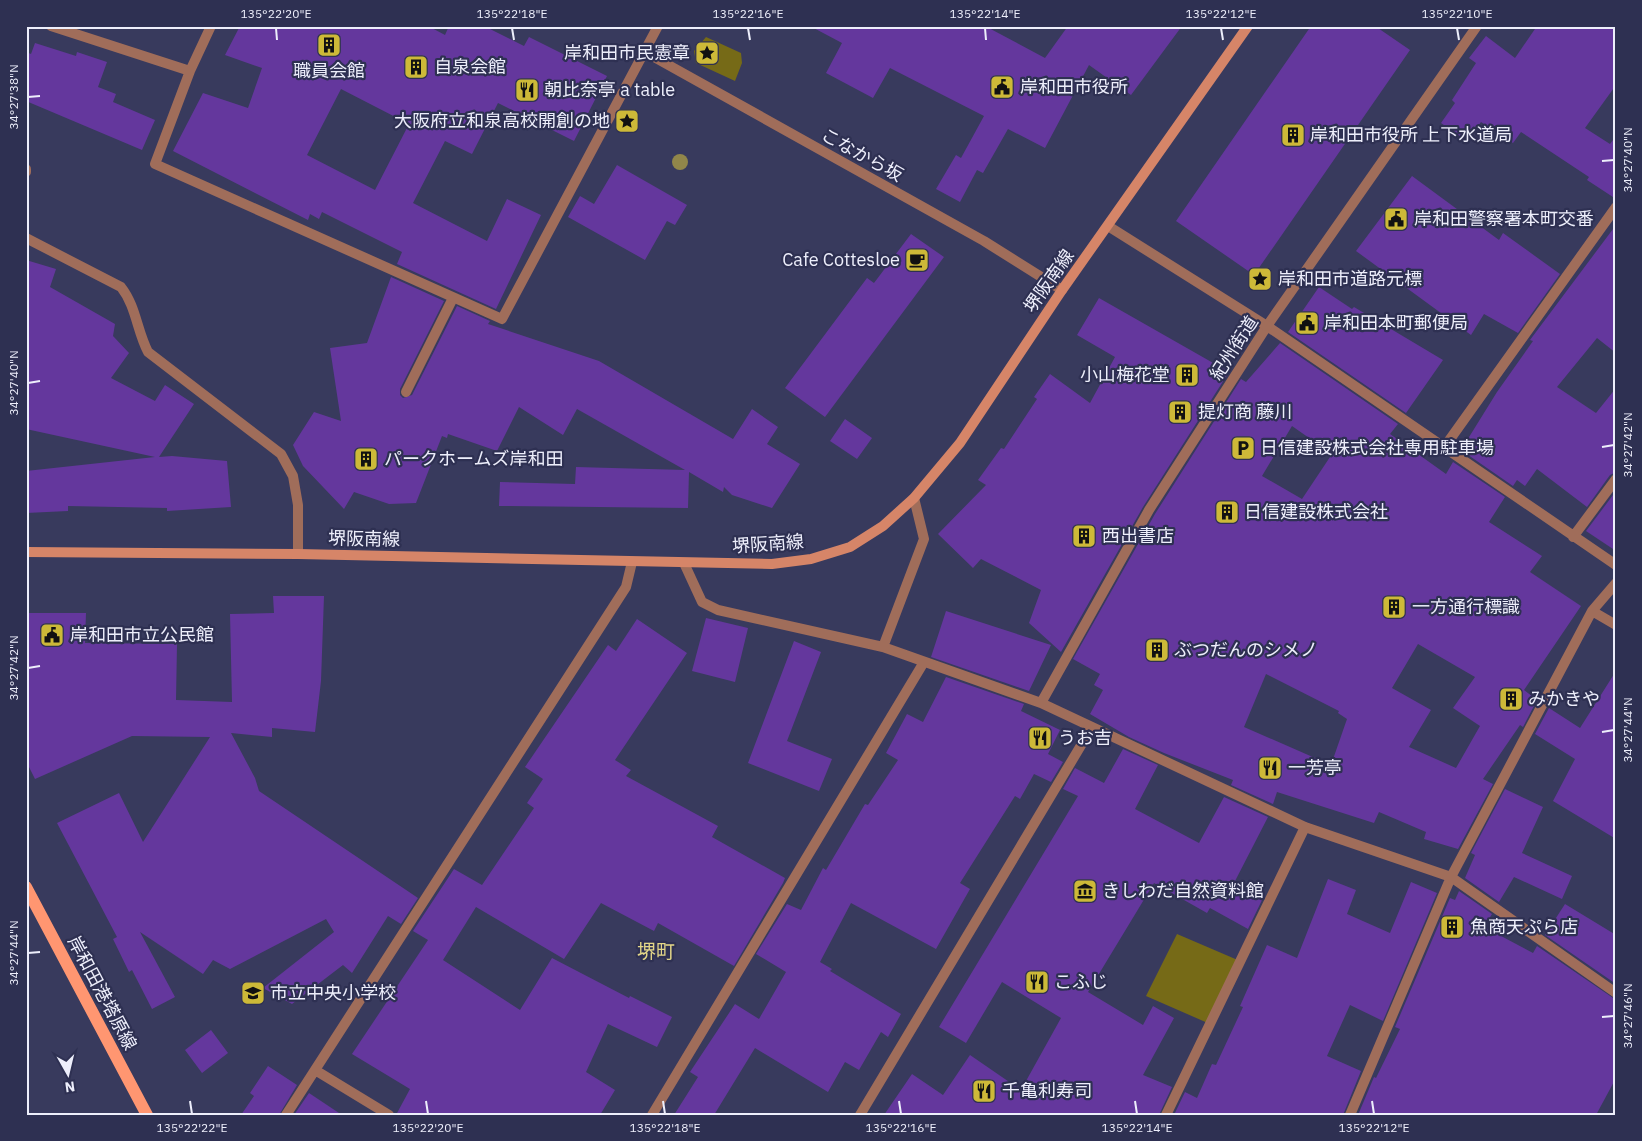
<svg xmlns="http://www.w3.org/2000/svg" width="1642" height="1141" font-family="'IBM Plex Sans','Noto Sans JP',sans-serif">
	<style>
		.green { fill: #766a17 }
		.building { fill: #64379d; fill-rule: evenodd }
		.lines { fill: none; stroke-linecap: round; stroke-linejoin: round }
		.service { stroke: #a06d5a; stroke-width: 10 }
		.minor { stroke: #a06d5a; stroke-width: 10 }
		.tertiary { stroke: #a06d5a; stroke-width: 10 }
		.secondary { stroke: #d68568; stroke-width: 10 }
		.primary { stroke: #ff9671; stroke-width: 12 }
		.tree { fill: #91864a }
		.ticks { fill: none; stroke: #edeefb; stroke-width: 2 }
		.labels { text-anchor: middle; stroke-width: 4.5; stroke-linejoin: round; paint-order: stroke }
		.poi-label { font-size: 18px; fill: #edeefb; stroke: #2e3052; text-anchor: start }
		.street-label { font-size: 18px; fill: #edeefb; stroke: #2e3052 }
		.neighbourhood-label { font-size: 19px; fill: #e3d688; stroke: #2e3052 }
		.neatline { fill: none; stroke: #edeefb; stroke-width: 2 }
		.ticks-label { font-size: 12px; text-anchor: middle; fill: #edeefb }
	</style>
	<rect width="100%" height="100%" fill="#383a5d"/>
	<path class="green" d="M706 37 741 53 742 63 735 81 696 63 694 51Z
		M1177 934 1240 961 1210 1024 1146 996Z"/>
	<path class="building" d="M240 26H428L445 35 449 26H484L524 46 529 37 607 76 574 141 498 103 472 154 445 141 413 203 487 241 507 199 541 215 496 309 397 264 402 252 322 212 319 219 310 214 308 220 173 151 203 93 248 108 262 68 225 55ZM341 89 409 124 375 190 307 155Z
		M810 26H985L1045 58 1068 26H1182L1131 95 1089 65 1045 148 1008 129 983 173 977 170 960 202 936 189 956 155 961 158 984 116 890 68 873 98 826 73 842 43Z
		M1311 26H1375L1410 50 1254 275 1176 221Z
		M1537 26H1616V85L1585 128 1610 144 1616 136V199L1587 180 1589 177 1521 132 1513 143 1481 122 1467 141 1441 123 1455 103 1452 100 1476 63 1469 58 1486 36 1515 58Z
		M35 43 76 56 77 52 107 62 98 87 116 94 113 102 155 120 142 150 26 101V52L31 54Z
		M617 165 687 205 675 225 667 221 645 260 568 217 580 196 594 204Z
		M1412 176 1499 240 1503 233 1560 274 1518 333 1484 314 1471 335 1356 251Z
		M1616 225V353L1597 338 1557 387 1596 413 1616 388V472L1610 475 1587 507 1537 469 1525 486 1517 480 1513 486 1461 450 1497 392 1533 341 1530 340Z
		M911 234 944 257 825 417 785 388 867 278 874 283Z
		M26 260 56 269 50 287 115 324 113 336 129 353 111 378 155 401 165 385 194 404 159 457 172 456 227 461 231 507 167 511V508L68 506V511L26 513V471L155 457 26 429Z
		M391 277 444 301 400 389V395L403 398 412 395 457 306 490 321 488 324 599 361 733 439 752 409 778 427 767 444 800 464 772 508 732 495 724 487 723 492 689 472 688 508 499 506 500 482 575 484 576 467 685 470 577 409 563 435 519 407 497 451 448 434 447 438 442 436 416 503 389 504 354 492 344 509 303 466 293 445 314 412 341 421 330 348 367 343Z
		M1319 287 1352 309 1354 307 1443 360 1406 413 1288 332Z
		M1099 298 1229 372 1143 507 1061 652 1029 623 1041 590 981 559 973 568 938 534 986 485 978 480 1001 448 1004 449 1037 399 1034 397 1050 374 1090 403 1115 357 1077 335Z
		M1280 343 1398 424 1390 434 1446 474 1453 462 1505 497 1489 522 1542 556 1530 572 1581 606 1524 690 1537 700 1523 727 1520 725 1483 779 1493 784 1458 849 1424 839 1426 832 1379 812 1374 823 1277 792 1273 804 1231 785 1233 780 1164 753 1129 737 1090 714 1103 690 1094 685 1100 674 1073 659 1155 514 1241 379 1246 382ZM1292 426 1332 454 1302 499 1262 476ZM1418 644 1475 677 1453 708 1480 726 1456 768 1409 747 1431 710 1392 688ZM1266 674 1339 711 1338 713 1347 719 1331 765 1244 727Z
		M845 419 872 438 857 459 830 441Z
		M1616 491V551L1586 531Z
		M273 596H324L321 681 315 732 272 728V737L231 733 255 778 259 791 418 898 401 924 388 916 352 973 343 965 292 1004 263 988 334 932 326 919 230 969 213 960 203 974 140 932 175 997 152 1009 132 970 129 972 113 939 117 937 57 823 119 793 143 842 210 737 132 736 35 779 26 761V613H86L85 643 177 644 176 700 232 702 230 614 274 613Z
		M946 611 1051 645 1029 691 931 657Z
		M706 618 748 628 735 682 692 671Z
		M637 619 687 653 615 760 631 770 626 776 718 826 712 837 785 878 783 883 734 966 658 923 654 931 601 903 564 959 476 907 443 960 520 1010 552 958 629 998 630 996 672 1017 657 1047 608 1024 586 1072 615 1090 600 1115H396L410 1089 352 1054 428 940 413 931 454 869 482 885 534 808 527 803 543 779 525 767 608 645 616 651Z
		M794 641 821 652 787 741 832 759 819 791 748 763Z
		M1616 671V839L1553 801 1575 759 1535 734 1549 708 1580 728Z
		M946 677 1024 704 1021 711 1060 730 1048 754 1063 762 1051 782 1034 774 1020 799 1015 796 960 883 970 889 936 949 851 903 820 962 832 969 830 971 901 1014 888 1037 881 1032 859 1070 845 1062 828 1092 755 1048 714 1115H674L698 1077 690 1072 735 1004 759 1019 786 972 756 954 787 904 801 910 823 868 826 870 865 804 868 805 898 760 886 753 907 714 923 722Z
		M1123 749 1158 765 1135 809 1199 843 1224 797 1268 817 1234 883 1263 898 1248 929 1210 908 1207 913 1154 883 1088 992 1143 1025 1153 1006 1174 1018 1143 1075 1172 1087 1159 1115H884L912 1074 943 1095 970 1055 1021 1090 1061 1018 1002 982 966 1043 939 1027 1078 796 1063 789 1075 768 1104 783Z
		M1505 789 1543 807 1522 853 1572 876 1562 899 1514 877 1499 902 1465 878 1475 855 1471 853Z
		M1328 879 1356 890 1347 914 1390 933 1411 882 1437 893 1383 1021 1350 1005 1327 1056 1361 1071 1343 1115H1174L1185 1092 1197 1098 1212 1064 1216 1065 1243 1007 1240 1006 1267 945 1297 958Z
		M1459 891 1492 914 1484 927 1533 953 1537 946 1616 1000V1078L1596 1115H1358L1374 1077 1376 1078 1400 1029 1395 1027 1450 898 1455 900Z
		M1565 904 1616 935V984L1545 935Z
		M211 1030 228 1053 202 1073 185 1050Z
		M268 1066 297 1085 279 1115H241L254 1096 250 1093Z
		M309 1093 342 1115H294Z"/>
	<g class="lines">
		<path class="service" d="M406 392 453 298"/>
		<path class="minor" d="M51 26 190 71
			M211 26 190 71 155 164 502 319 658 26
			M645 52 984 241 1062 290
			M26 169V172
			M26 238 121 287C136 306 137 331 148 352L281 454 293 476 298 505V554
			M1267 326 1616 565
			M1443 449 1616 207
			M1573 537 1616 479
			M684 563 702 602 718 610 883 647 1041 703 1305 827 1451 877 1616 993
			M1592 611 1616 625
			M883 647 924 539 914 498
			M1041 703 1149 510 1267 326 1477 26
			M315 1070 389 1115
			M286 1115 626 587 632 562
			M652 1115 924 662
			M860 1115 1092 727
			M1166 1115 1305 827
			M1350 1115 1451 877 1592 611 1616 583"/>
		<path class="tertiary" d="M1108 226 1267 326"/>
		<path class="secondary" d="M26 552 298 554 772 564 811 559 850 547 883 526 914 498 960 443 1062 290 1248 26"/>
		<path class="primary" d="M26 887 147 1115"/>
	</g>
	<circle class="tree" cx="680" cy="162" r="8"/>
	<path class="ticks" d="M276 28 277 40M512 28 514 40M748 28 750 40M985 28 986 40M1221 28 1223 40M1457 28 1459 40M28 97 40 96M1602 161 1614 160M28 383 40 381M1602 447 1614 445M28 668 40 666M1602 732 1614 730M28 953 40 952M1602 1017 1614 1016M190 1101 192 1114M426 1101 428 1114M663 1101 665 1114M899 1101 901 1114M1135 1101 1137 1114M1372 1101 1374 1114"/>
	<defs>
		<g id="building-square" transform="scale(1.25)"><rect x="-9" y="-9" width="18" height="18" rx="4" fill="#cdb938" stroke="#2e3052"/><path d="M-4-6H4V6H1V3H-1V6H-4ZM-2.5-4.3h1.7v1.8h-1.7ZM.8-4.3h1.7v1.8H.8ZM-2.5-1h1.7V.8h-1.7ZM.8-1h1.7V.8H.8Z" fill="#111"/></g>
		<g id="sight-square" transform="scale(1.25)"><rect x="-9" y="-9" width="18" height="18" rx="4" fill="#cdb938" stroke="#2e3052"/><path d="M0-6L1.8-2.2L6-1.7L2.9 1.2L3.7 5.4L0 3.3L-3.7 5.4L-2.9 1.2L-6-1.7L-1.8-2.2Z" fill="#111"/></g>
		<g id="civic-square" transform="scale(1.25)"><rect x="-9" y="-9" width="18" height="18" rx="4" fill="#cdb938" stroke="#2e3052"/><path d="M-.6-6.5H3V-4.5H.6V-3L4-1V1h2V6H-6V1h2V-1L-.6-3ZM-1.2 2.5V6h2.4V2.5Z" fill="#111"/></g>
		<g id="restaurant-square" transform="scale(1.25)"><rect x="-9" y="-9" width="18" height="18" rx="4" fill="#cdb938" stroke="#2e3052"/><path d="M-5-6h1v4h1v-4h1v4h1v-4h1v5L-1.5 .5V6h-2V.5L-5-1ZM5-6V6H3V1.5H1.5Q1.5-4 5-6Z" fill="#111"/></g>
		<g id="cafe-square" transform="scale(1.25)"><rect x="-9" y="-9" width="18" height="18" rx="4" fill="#cdb938" stroke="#2e3052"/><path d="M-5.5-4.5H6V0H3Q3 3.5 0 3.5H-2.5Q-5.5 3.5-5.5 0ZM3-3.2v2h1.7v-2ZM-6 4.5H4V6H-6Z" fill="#111"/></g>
		<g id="parking-square" transform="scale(1.25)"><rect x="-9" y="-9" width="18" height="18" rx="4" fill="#cdb938" stroke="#2e3052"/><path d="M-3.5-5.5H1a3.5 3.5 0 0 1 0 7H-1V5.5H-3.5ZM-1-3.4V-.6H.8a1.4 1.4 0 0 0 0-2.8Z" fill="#111"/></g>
		<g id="museum-square" transform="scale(1.25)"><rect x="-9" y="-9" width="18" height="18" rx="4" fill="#cdb938" stroke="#2e3052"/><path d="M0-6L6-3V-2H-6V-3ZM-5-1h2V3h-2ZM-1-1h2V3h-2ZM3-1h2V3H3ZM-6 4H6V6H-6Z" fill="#111"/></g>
		<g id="school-square" transform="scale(1.25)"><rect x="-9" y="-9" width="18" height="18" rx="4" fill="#cdb938" stroke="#2e3052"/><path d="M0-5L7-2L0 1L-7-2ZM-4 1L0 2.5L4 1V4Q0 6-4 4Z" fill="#111"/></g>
	</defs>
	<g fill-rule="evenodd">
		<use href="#building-square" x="329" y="45"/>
		<use href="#sight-square" x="707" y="53"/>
		<use href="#building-square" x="416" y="67"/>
		<use href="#civic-square" x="1002" y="87"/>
		<use href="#restaurant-square" x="527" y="90"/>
		<use href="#sight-square" x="627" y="121"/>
		<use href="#building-square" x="1293" y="135"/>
		<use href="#civic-square" x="1396" y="219"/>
		<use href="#cafe-square" x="917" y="260"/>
		<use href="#sight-square" x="1260" y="279"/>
		<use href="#civic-square" x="1307" y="323"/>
		<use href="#building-square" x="1187" y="375"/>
		<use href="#building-square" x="1180" y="412"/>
		<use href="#parking-square" x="1243" y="448"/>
		<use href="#building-square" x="366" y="459"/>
		<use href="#building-square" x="1227" y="512"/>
		<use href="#building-square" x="1084" y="536"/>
		<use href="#building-square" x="1394" y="607"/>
		<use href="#civic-square" x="52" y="635"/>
		<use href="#building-square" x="1157" y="650"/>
		<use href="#building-square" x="1511" y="699"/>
		<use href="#restaurant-square" x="1040" y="738"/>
		<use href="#restaurant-square" x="1270" y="768"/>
		<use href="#museum-square" x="1085" y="891"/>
		<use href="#building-square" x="1452" y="927"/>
		<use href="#restaurant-square" x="1037" y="982"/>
		<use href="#school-square" x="253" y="993"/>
		<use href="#restaurant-square" x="984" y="1091"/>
	</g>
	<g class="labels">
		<g class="poi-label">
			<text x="690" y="59" text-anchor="end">岸和田市民憲章</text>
			<text x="434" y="73">自泉会館</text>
			<text x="329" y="77" text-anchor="middle">職員会館</text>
			<text x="1020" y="93">岸和田市役所</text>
			<text x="544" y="96">朝比奈亭 a table</text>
			<text x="610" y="127" text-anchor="end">大阪府立和泉高校開創の地</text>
			<text x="1310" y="141">岸和田市役所 上下水道局</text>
			<text x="1414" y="225">岸和田警察署本町交番</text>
			<text x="900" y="266" text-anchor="end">Cafe Cottesloe</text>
			<text x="1278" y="285">岸和田市道路元標</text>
			<text x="1324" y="329">岸和田本町郵便局</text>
			<text x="1170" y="381" text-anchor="end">小山梅花堂</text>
			<text x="1198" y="418">提灯商 藤川</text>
			<text x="1260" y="454">日信建設株式会社専用駐車場</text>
			<text x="384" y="465">パークホームズ岸和田</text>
			<text x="1244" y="518">日信建設株式会社</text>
			<text x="1102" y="542">西出書店</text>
			<text x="1412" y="613">一方通行標識</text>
			<text x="70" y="641">岸和田市立公民館</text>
			<text x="1174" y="656">ぶつだんのシメノ</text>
			<text x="1528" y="705">みかきや</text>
			<text x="1058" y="744">うお吉</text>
			<text x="1288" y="774">一芳亭</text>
			<text x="1102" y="897">きしわだ自然資料館</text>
			<text x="1470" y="933">魚商天ぷら店</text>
			<text x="1054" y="988">こふじ</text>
			<text x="270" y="999">市立中央小学校</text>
			<text x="1002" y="1097">千亀利寿司</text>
		</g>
		<g class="street-label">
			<text transform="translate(862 155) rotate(29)" y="6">こなから坂</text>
			<text transform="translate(1049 281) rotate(-55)" y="6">堺阪南線</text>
			<text transform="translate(1234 348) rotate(-57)" y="6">紀州街道</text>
			<text transform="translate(364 539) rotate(1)" y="6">堺阪南線</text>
			<text transform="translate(768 544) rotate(-4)" y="6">堺阪南線</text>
			<text transform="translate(102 993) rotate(62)" y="6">岸和田港塔原線</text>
		</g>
		<g class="neighbourhood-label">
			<text x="656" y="958">堺町</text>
		</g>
	</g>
	<rect width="1642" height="1141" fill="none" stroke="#2e3052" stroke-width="55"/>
	<g transform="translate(68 1074) rotate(172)" stroke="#2e3052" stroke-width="4" paint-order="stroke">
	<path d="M0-4L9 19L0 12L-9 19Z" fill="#edeefb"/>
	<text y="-8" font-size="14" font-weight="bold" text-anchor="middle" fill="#edeefb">N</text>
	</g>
	<rect x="28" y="28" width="1586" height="1086" class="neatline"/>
	<g class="ticks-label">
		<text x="276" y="18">135°22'20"E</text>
		<text x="512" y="18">135°22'18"E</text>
		<text x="748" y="18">135°22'16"E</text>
		<text x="985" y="18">135°22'14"E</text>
		<text x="1221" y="18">135°22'12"E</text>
		<text x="1457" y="18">135°22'10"E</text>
		<text transform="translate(14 97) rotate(-90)" y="4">34°27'38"N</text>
		<text transform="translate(1628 160) rotate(-90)" y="4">34°27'40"N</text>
		<text transform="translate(14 383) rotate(-90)" y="4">34°27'40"N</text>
		<text transform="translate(1628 445) rotate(-90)" y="4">34°27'42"N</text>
		<text transform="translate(14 668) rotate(-90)" y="4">34°27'42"N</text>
		<text transform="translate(1628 730) rotate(-90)" y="4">34°27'44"N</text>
		<text transform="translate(14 953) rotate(-90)" y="4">34°27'44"N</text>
		<text transform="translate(1628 1016) rotate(-90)" y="4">34°27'46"N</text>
		<text x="192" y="1132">135°22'22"E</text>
		<text x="428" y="1132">135°22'20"E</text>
		<text x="665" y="1132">135°22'18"E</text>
		<text x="901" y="1132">135°22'16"E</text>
		<text x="1137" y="1132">135°22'14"E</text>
		<text x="1374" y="1132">135°22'12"E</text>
	</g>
</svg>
